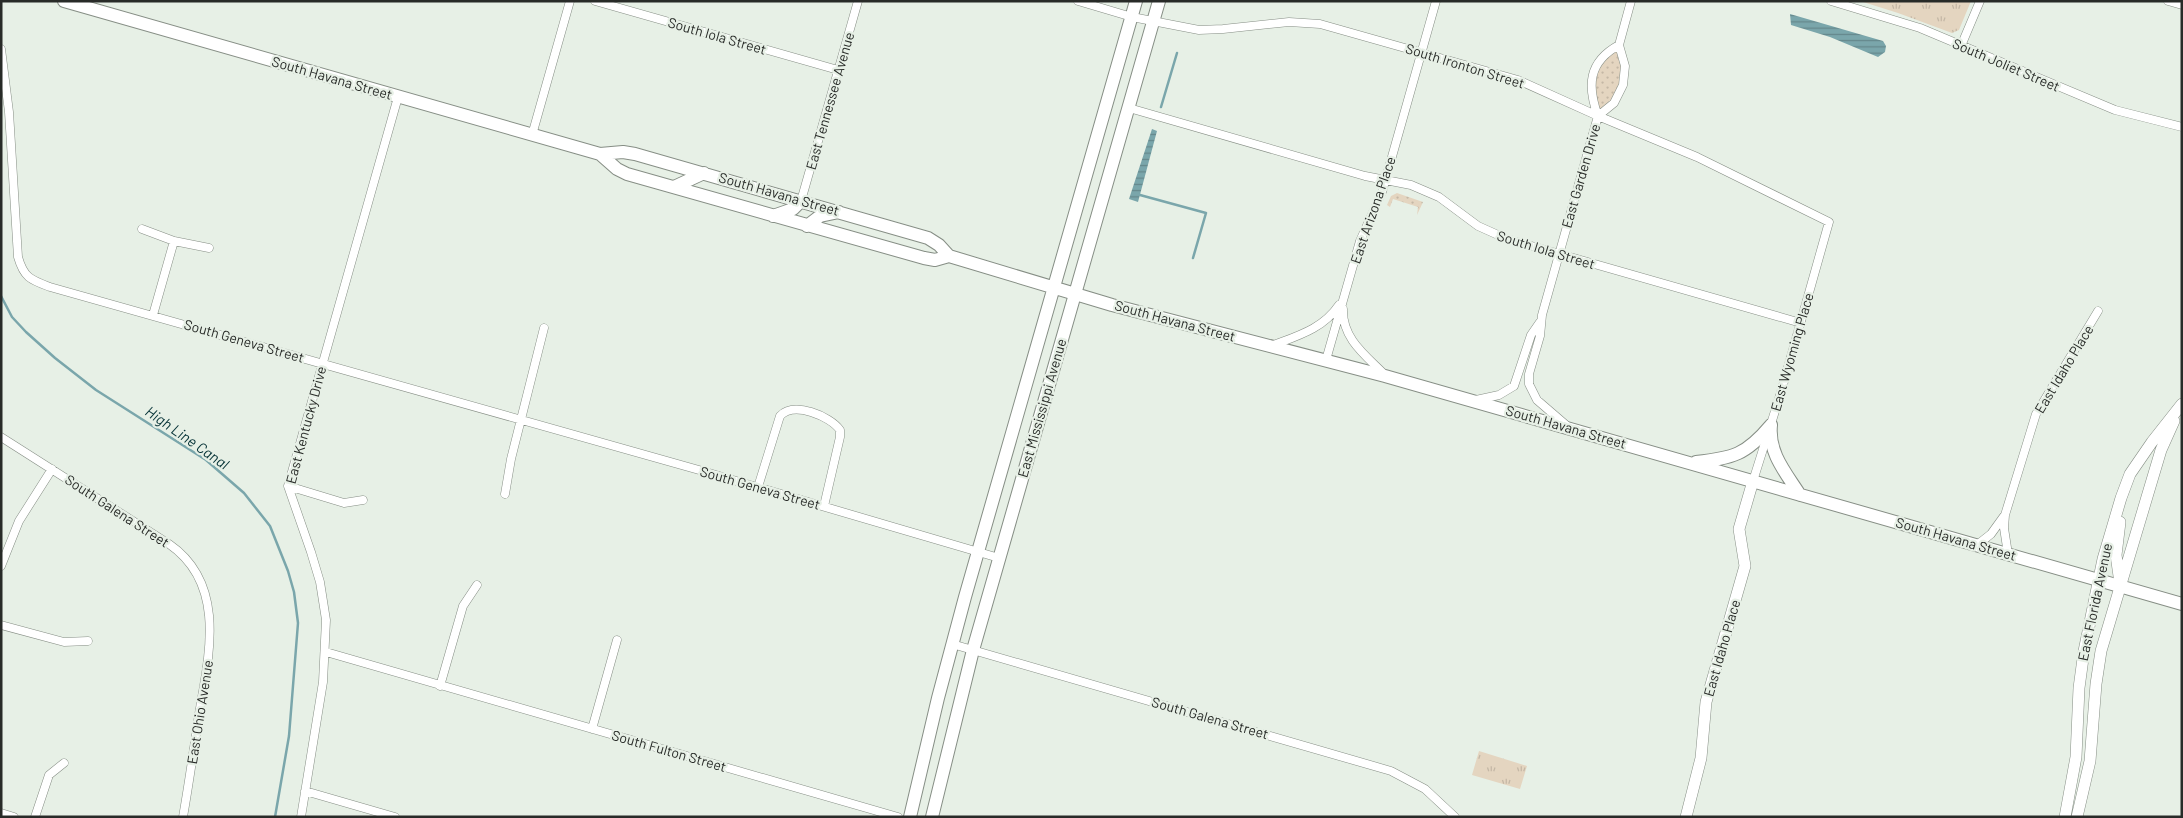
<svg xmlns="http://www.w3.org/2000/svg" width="2183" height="818" font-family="Barlow,sans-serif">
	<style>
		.park { fill: url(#park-tufts) }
		.garden { fill: url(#garden-dots) }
		.water { fill: url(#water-rules) }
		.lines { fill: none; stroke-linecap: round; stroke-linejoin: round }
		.stream { stroke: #7aa6ab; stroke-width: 2.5 }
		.street-casing { stroke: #868e85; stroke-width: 9 }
		.secondary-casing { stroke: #868e85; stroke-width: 12 }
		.primary-casing { stroke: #868e85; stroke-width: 14 }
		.street { stroke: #fff; stroke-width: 8 }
		.secondary { stroke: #fff; stroke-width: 11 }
		.primary { stroke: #fff; stroke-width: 12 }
		.labels { text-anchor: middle; stroke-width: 4.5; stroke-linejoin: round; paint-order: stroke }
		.street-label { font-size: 14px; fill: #282b28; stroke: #e7f0e6 }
		.water-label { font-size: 15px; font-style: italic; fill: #063337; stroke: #e7f0e6 }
	</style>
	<defs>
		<pattern id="park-tufts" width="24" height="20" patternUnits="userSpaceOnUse" patternTransform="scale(1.25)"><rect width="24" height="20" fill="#e4d5c0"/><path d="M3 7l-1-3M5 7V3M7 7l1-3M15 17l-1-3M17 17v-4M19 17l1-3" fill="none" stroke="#c4b7a5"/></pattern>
		<pattern id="garden-dots" width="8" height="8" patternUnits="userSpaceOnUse" patternTransform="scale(1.25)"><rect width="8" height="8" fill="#e4d5c0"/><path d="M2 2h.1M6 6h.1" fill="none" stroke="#c4b7a5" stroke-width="1.8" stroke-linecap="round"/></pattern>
		<pattern id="water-rules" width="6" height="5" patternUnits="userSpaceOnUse" patternTransform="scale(1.25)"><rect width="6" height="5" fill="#7aa6ab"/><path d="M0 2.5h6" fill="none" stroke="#64878b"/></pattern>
	</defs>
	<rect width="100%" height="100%" fill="#e7f0e6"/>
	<path class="park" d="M1860 1H1971L1959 30 1952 33 1898 13Z
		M1479 751 1527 766 1520 789 1472 775Z"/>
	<path class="garden" d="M1612 49 1622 53 1620 93 1598 116 1592 80Z
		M1397 193 1423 202 1417 215 1418 207 1393 199 1390 207 1387 205 1391 196Z"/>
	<path class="water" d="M1790 14 1883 41 1886 46 1885 52 1878 57 1830 37 1791 25Z
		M1152 129 1157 131 1138 202 1129 199Z"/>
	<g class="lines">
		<path class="stream" d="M1161 107 1177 53
			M1140 195 1206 213 1193 258
			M1 296 12 317 26 332 55 358 96 390 206 460 244 493 270 526 288 571 294 592 298 623 289 736 275 817"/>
		<g class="street-casing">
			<path id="street" d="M595 1 838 70
				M1078 1 1132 17 1199 30 1223 29 1289 22 1320 24 1518 80 1598 116 1697 157 1829 222 1781 392 1753 481
				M1831 1 1920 28 2115 110 2182 127
				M2168 1 2182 5
				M1961 46 1980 1
				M1 49 9 112 18 257C24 278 31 280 50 287L699 470 999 558
				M1129 108 1365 176 1411 185 1439 197 1478 226 1507 239 1801 323
				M1598 116 1614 103 1623 85 1625 66 1619 45 1631 1
				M532 135 570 1
				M801 201 858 1
				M142 229 174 241 209 248
				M1343 309C1342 338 1365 355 1383 373
				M153 315 174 241
				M1271 346C1297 336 1323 329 1339 305
				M1326 360 1360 241 1382 192 1436 1
				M1476 400 1499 395 1514 386 1531 335 1540 322
				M1566 425 1537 400 1529 384V374L1540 336 1542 315 1598 116C1587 86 1588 62 1619 45
				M1 437 169 544C227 584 209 656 199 714 194 748 189 783 183 817
				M288 486 344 503 363 500
				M758 487 780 416C794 401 830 416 840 430V437L824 506
				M505 494 511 459 544 328
				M1977 545 1991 534 2004 516
				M2008 554 2004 528 2005 515 2036 414 2098 311
				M1 566 19 521 52 469
				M1 625 64 642 88 641
				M952 644 1391 771 1425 789 1455 817
				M326 652 898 817
				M440 686 463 606 477 585
				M592 729 617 640
				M305 791 395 817
				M1 813 14 817
				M35 817 49 775 64 763
				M301 817 323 682 326 620 320 582 311 552 288 486 398 97"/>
		</g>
		<g class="secondary-casing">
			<path id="secondary" d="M2120 522 2116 555 2120 583
				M1686 817 1701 758 1706 702 1745 566 1739 529 1753 481
				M2065 817 2076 757 2079 688 2084 651 2103 559 2121 498 2130 474 2152 442 2182 404
				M2077 817 2090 761 2096 684 2101 651 2161 450 2174 421"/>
		</g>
		<g class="primary-casing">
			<path id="primary" d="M64 1 600 154 623 152 635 154 928 238 939 245 949 256
				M600 154 617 169 627 174 924 258 935 260 949 256 1112 305 1385 376 2182 604
				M674 187 704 173
				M773 216 793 209 801 201
				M807 226 820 216 839 212
				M1771 425C1768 453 1786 473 1800 495
				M1696 462C1733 458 1746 455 1771 425
				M910 817 938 698 965 597 1136 1
				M932 817 973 650 1159 1"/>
		</g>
		<use href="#street" class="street"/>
		<use href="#secondary" class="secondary"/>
		<use href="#primary" class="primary"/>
	</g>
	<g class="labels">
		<g class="street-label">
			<text transform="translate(717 36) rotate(16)" y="5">South Iola Street</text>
			<text transform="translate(2006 65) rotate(23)" y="5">South Joliet Street</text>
			<text transform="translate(1465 66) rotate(17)" y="5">South Ironton Street</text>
			<text transform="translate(332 78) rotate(16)" y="5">South Havana Street</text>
			<text transform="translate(830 101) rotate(-74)" y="5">East Tennessee Avenue</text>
			<text transform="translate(1581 176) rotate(-74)" y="5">East Garden Drive</text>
			<text transform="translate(779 194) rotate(16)" y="5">South Havana Street</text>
			<text transform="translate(1373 210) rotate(-71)" y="5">East Arizona Place</text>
			<text transform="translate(1546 250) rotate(17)" y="5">South Iola Street</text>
			<text transform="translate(1175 321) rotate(15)" y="5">South Havana Street</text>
			<text transform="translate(244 341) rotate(16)" y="5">South Geneva Street</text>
			<text transform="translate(1792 352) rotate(-74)" y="5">East Wyoming Place</text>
			<text transform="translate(2064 369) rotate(-59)" y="5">East Idaho Place</text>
			<text transform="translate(1042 408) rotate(-74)" y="5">East Mississippi Avenue</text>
			<text transform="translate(306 425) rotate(-75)" y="5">East Kentucky Drive</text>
			<text transform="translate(1566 427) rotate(16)" y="5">South Havana Street</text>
			<text transform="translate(760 488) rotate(16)" y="5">South Geneva Street</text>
			<text transform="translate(117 511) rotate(33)" y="5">South Galena Street</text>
			<text transform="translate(1956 539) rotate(16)" y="5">South Havana Street</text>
			<text transform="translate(2095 602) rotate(-78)" y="5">East Florida Avenue</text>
			<text transform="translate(1722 648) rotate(-74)" y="5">East Idaho Place</text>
			<text transform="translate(200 712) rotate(-81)" y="5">East Ohio Avenue</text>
			<text transform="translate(1210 718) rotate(16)" y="5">South Galena Street</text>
			<text transform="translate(669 751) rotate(16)" y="5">South Fulton Street</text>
		</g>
		<g class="water-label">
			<text transform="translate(187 438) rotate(35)" y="5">High Line Canal</text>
		</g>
	</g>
	<rect width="2183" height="818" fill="none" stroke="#282b28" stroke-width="5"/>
</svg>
